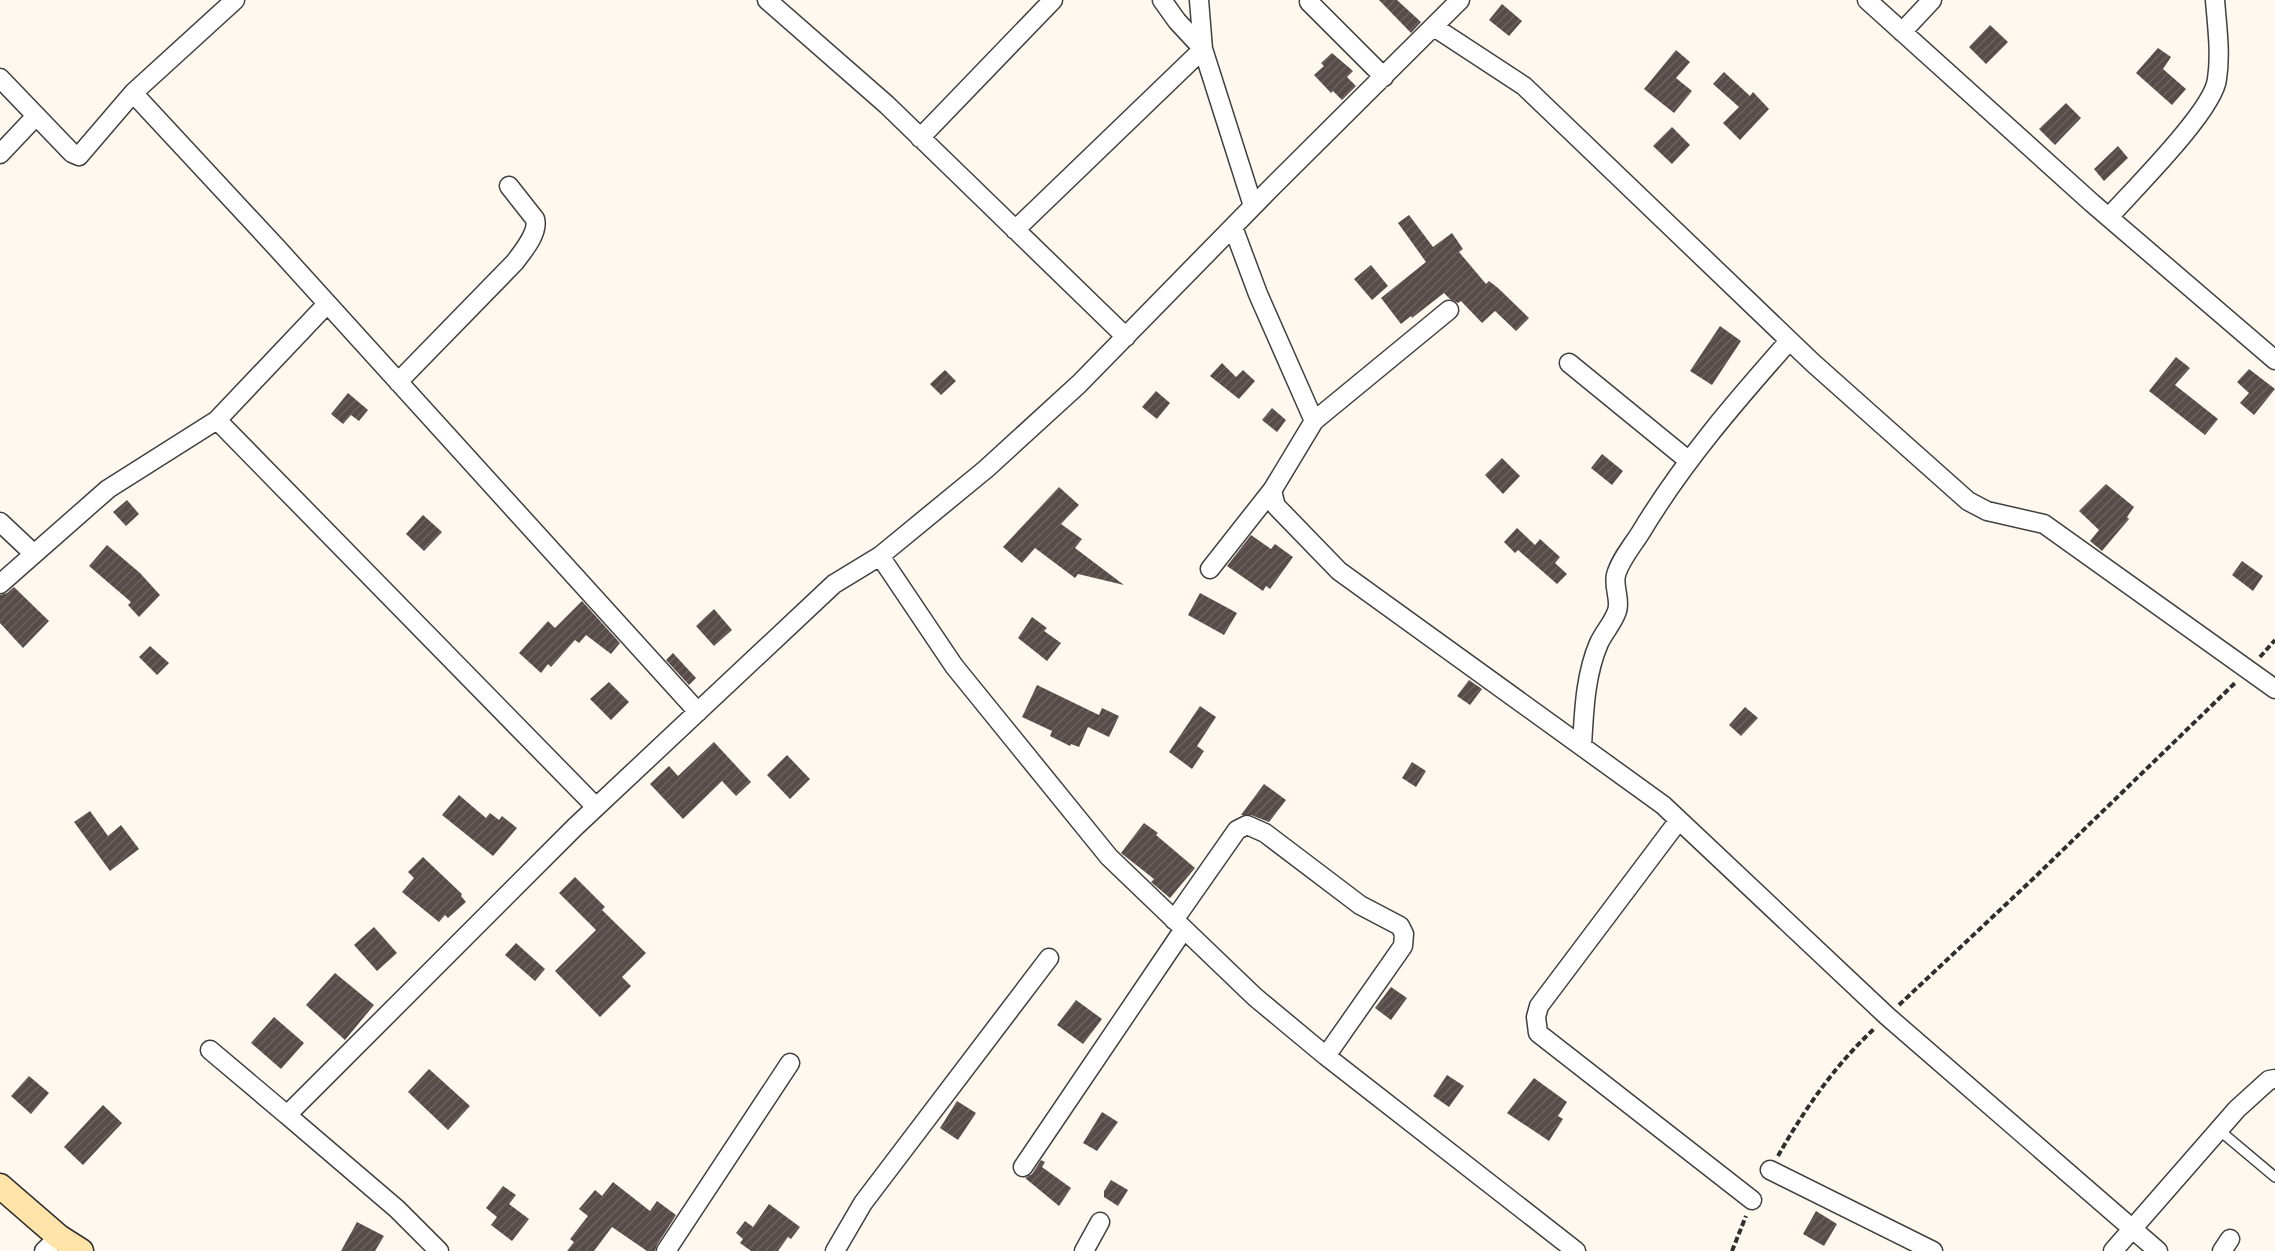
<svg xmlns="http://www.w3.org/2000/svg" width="2275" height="1251" font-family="'Playfair Display',serif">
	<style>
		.building { fill: url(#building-hatch) }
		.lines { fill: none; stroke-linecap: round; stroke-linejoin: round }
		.lane-casing { stroke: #404040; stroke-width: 12 }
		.street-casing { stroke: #404040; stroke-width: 21 }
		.secondary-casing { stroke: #2f2f2f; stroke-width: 27 }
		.path { stroke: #2f2f2f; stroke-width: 4; stroke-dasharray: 6 3; stroke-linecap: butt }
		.lane { stroke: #fff; stroke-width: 9 }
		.street { stroke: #fff; stroke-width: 18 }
		.secondary { stroke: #ffe4a9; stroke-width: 24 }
	</style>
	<defs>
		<pattern id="building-hatch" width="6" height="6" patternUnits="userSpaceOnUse" patternTransform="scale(1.5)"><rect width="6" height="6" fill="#574c49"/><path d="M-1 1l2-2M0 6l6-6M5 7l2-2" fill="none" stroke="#6a615f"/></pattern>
	</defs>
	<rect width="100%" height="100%" fill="#fff8ee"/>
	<path class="building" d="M1379 0H1397L1421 22 1411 33Z
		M1502 4 1522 21 1509 36 1489 20Z
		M1990 25 2008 42 1986 64 1969 47Z
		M2158 48 2171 57 2163 69 2186 89 2172 105 2136 73Z
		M1676 50 1690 62 1676 78 1692 91 1674 113 1644 89Z
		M1332 53 1353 71 1347 77 1356 86 1342 100 1333 91 1331 93 1314 75 1324 66 1321 63Z
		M1724 72 1750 96 1753 92 1769 109 1740 140 1723 123 1739 107 1713 84Z
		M2066 103 2081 118 2055 145 2039 129Z
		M1672 127 1690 145 1672 164 1653 146Z
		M2118 146 2128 158 2104 181 2094 169Z
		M1409 215 1433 247 1452 233 1463 249 1459 252 1486 284 1489 281 1498 288 1529 318 1516 331 1495 311 1482 323 1461 301 1458 303 1450 299 1444 293 1412 318 1411 316 1401 324 1381 298 1426 262 1398 223Z
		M1371 265 1388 286 1372 300 1354 279Z
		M1720 326 1741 341 1712 385 1690 371Z
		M2176 357 2190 368 2175 385 2218 419 2205 435 2149 391Z
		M1222 363 1236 377 1243 370 1255 381 1239 399 1210 376Z
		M2249 369 2275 389 2254 415 2240 403 2249 393 2237 382Z
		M945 370 956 381 941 395 930 384Z
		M1156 391 1170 403 1157 419 1142 407Z
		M348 393 368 410 359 421 351 415 343 424 331 414Z
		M1272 408 1286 420 1277 432 1262 420Z
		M1602 454 1623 471 1612 485 1591 468Z
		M1502 458 1520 476 1503 494 1485 475Z
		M2106 484 2134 507 2127 517 2129 519 2102 551 2090 541 2099 530 2079 511Z
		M1059 487 1079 505 1061 524 1082 539 1075 548 1124 585 1078 574 1075 578 1035 548 1022 563 1003 547Z
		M127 500 139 514 126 526 113 512Z
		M423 515 442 532 424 551 406 534Z
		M1517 528 1535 545 1540 539 1560 557 1555 563 1567 574 1557 584 1518 550 1515 553 1504 542Z
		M1251 535 1271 549 1275 544 1293 557 1270 589 1266 586 1263 591 1227 566Z
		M107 545 140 573 160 595 139 617 128 605 131 602 89 566Z
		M2242 561 2263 576 2253 591 2232 575Z
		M14 587 49 621 23 648 0 623V595L7 593Z
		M1200 593 1237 613 1224 635 1188 615Z
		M582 601 620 643 611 654 586 635 579 643 575 640 551 667 548 664 541 673 519 653 548 621 555 628Z
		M714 609 732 630 714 646 696 626Z
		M1032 617 1047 628 1044 631 1061 643 1047 661 1018 638Z
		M150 646 169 663 157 675 139 657Z
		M673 653 696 678 689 685 666 660Z
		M1469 680 1482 689 1470 705 1457 696Z
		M609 682 629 702 611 720 590 699Z
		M1037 685 1099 715 1102 708 1119 716 1109 737 1088 727 1079 747 1071 744 1070 746 1050 736 1052 731 1022 717Z
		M1200 706 1216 717 1197 746 1204 751 1192 769 1169 752Z
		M1745 707 1758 718 1741 736 1729 725Z
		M714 742 751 782 736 796 722 781 683 819 650 784 669 766 678 776Z
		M787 755 810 779 790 799 767 775Z
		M1412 762 1426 771 1416 787 1402 778Z
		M1264 784 1286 800 1269 822 1251 815H1241Z
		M459 795 486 818 490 813 499 820 502 816 517 828 493 856 442 815Z
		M90 811 108 836 121 825 139 849 110 871 74 822Z
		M1144 823 1158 833 1156 835 1195 868 1170 898 1151 882 1154 879 1121 853Z
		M423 857 462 894 461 896 466 902 448 918 445 915 439 922 402 892 414 878 408 872Z
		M575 877 605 907 602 910 646 953 622 977 631 986 600 1017 555 971 596 930 559 893Z
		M374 927 397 953 377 971 354 945Z
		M516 943 545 969 535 981 505 955Z
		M335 973 374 1005 345 1040 306 1005Z
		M1391 987 1407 998 1391 1020 1375 1008Z
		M1076 1000 1102 1019 1083 1044 1057 1025Z
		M274 1017 304 1043 281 1069 251 1043Z
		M429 1069 470 1106 448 1130 408 1092Z
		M1447 1075 1464 1086 1449 1107 1433 1096Z
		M29 1076 49 1093 31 1114 11 1096Z
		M1534 1078 1567 1102 1558 1116 1563 1119 1549 1141 1507 1113Z
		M957 1101 976 1113 958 1140 940 1128Z
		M103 1105 122 1123 83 1165 64 1147Z
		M1102 1112 1118 1122 1097 1151 1083 1143Z
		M1041 1160 1045 1162 1042 1167 1071 1188 1059 1206 1025 1178 1032 1174Z
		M1111 1180 1128 1190 1118 1206 1104 1197V1191Z
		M613 1182 650 1211 657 1201 676 1215 657 1245 655 1251H647L612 1227 594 1251H567L574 1242 570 1239 588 1216 579 1209 595 1190 602 1196Z
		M503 1186 516 1195 509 1204 529 1219 512 1241 491 1225 497 1217 486 1208Z
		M769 1204 800 1227 791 1239 788 1237 778 1251H751L740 1243 743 1239 736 1233 745 1221 753 1227Z
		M1816 1211 1837 1224 1824 1246 1803 1234Z
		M357 1222 384 1236 375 1251H341Z"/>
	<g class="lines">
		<g class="lane-casing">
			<path id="lane" d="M2219 1130 2275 1177"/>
		</g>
		<g class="street-casing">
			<path id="street" d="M767 0 887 105 1126 337
				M1162 0 1177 21 1203 49 1253 206
				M1867 0 2092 203 2275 360
				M1309 2 1384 77
				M1434 27 1524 86 1813 363 1968 501 1987 511 2044 524 2275 689
				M1902 32 1932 0
				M0 78 72 153 79 156 133 93 235 0
				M133 93 277 248 698 712
				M920 138 1053 0
				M0 154 36 116
				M2109 217C2133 190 2214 110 2217 79 2221 53 2217 26 2215 0
				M1233 227 1258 294 1314 421
				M1015 230 1203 49 1199 0
				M1449 310 1314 421 1273 489V495L1276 506 1339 571 1663 805 1887 1016 2158 1251
				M1569 363 1689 461
				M398 382 515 262C523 251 539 233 535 219L509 186
				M217 420 327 304
				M0 522 33 553
				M880 556 954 666 1109 857 1255 997 1326 1056 1576 1251
				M1210 569 1273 489
				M0 584 108 489 217 420 596 807
				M1582 746C1584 712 1585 675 1599 643 1604 632 1613 623 1617 611 1621 600 1613 587 1616 575 1620 560 1633 545 1641 532 1683 462 1736 401 1789 341
				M1679 820 1539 1006 1536 1017 1538 1033 1752 1200
				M1174 920 1237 830 1247 825 1265 833 1360 905 1400 926 1404 934 1403 946 1326 1056
				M210 1050 287 1115
				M1023 1167 1184 929
				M1770 1170 1933 1251
				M44 1251 59 1237
				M439 1251 397 1209 287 1115 575 827 834 584 880 556 986 469 1079 384 1270 189 1460 0
				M666 1251 790 1063
				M835 1251 863 1203 1049 958
				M1084 1251 1100 1222
				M2113 1251 2237 1109 2269 1080 2275 1079
				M2222 1251 2230 1239"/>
		</g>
		<g class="secondary-casing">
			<path id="secondary" d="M0 1186 59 1237 81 1251"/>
		</g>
		<path class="path" d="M2260 657 2275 640
			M1899 1005 2035 877 2236 682
			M1778 1156C1804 1110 1835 1065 1874 1029
			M1732 1251 1746 1216"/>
		<use href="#lane" class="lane"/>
		<use href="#street" class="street"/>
		<use href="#secondary" class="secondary"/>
	</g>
</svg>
